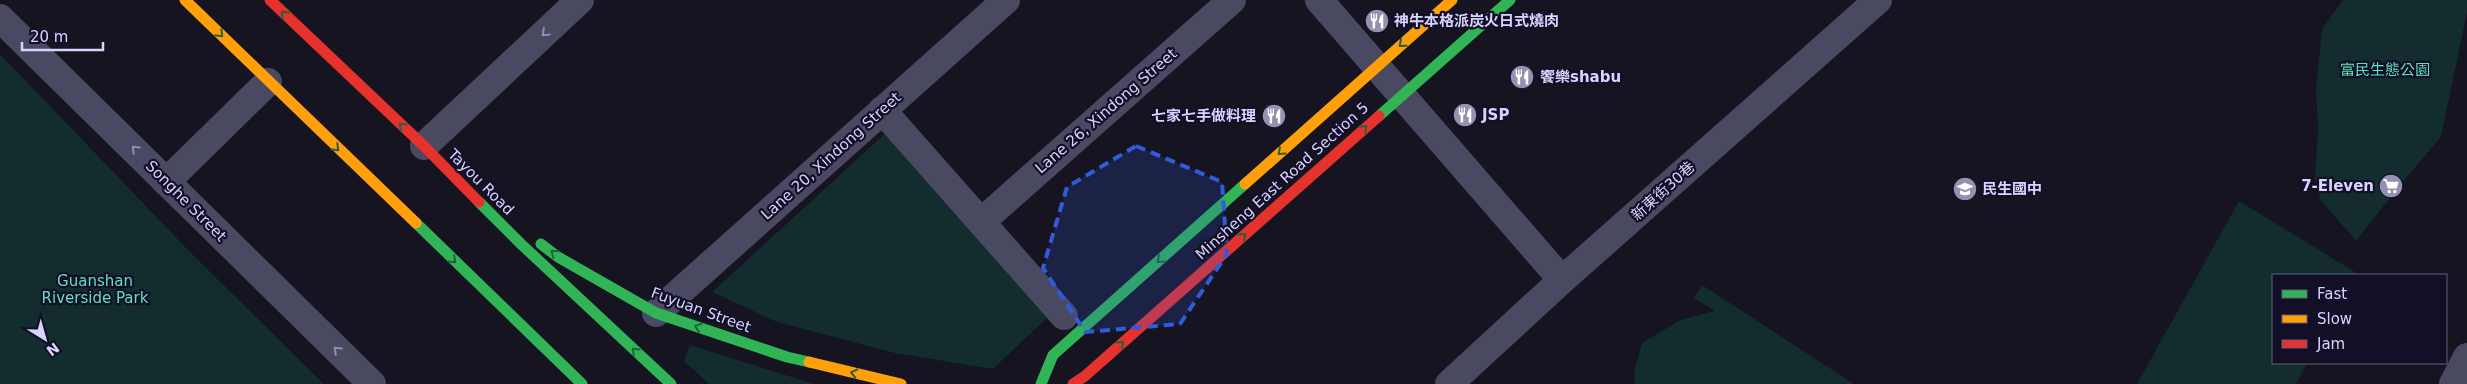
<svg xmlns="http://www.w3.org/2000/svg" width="2467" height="384" font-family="'DejaVu Sans','Noto Sans TC',sans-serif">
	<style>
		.green { fill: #132c2d }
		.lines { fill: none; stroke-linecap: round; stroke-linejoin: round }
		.street { stroke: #4a4962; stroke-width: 28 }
		.fast { stroke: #30b455; stroke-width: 11 }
		.slow { stroke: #ff9f0a; stroke-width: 11 }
		.jam { stroke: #e5322d; stroke-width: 11 }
		.oneway { stroke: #22623e }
		.oneway2 { stroke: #928eb0 }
		.marked { fill: #305bdc; fill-opacity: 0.2; stroke: #305bdc; stroke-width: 4; stroke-dasharray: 10 6; stroke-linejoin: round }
		.labels { text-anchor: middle; stroke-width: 4.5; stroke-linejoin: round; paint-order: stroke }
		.poi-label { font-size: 15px; font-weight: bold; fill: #d9d4ff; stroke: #130f26; text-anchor: start }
		.park-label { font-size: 15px; fill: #5fe0c0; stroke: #130f26 }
		.street-label { font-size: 15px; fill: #d9d4ff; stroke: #130f26 }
	</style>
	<rect width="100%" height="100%" fill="#161421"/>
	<path class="green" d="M2343 0H2467V12L2441 137 2404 180 2356 241 2320 199 2315 178 2318 128 2316 91 2322 29Z
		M0 54 190 252 324 384H0Z
		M889 130 1049 316 993 369 895 353 777 322 712 292Z
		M2239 201 2355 272 2353 275H2273V363H2307L2296 384H2137Z
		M1702 285 1854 384H1635L1634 372 1642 343 1680 320 1715 311 1694 298Z
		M690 345 814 384H709L684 361Z"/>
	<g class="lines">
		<path class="street" d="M1319 0 1562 280
			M0 18 372 384
			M882 110 1064 316
			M424 146 580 0
			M166 182 268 82
			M981 222 1232 0
			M656 313 1006 0
			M1449 384 1562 280 1878 0
			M2453 384 2467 357"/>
		<path class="fast" d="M1379 116 1510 0
			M479 202 521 244 671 384
			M416 223 582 384
			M541 244 558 257 656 313 787 357 809 362
			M1041 384 1053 355 1245 184"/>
		<path class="slow" d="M185 0 416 223
			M1245 184 1452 0
			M809 362 901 384"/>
		<path class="jam" d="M270 0 424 146 479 202
			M1073 384 1085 376 1379 116"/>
	</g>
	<defs><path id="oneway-chevron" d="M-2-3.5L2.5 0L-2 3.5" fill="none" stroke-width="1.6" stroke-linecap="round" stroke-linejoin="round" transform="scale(1.25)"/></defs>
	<g class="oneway">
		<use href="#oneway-chevron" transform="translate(284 14) rotate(-136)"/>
		<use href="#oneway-chevron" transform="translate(220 34) rotate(45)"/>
		<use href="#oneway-chevron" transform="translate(1402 44) rotate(139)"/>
		<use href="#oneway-chevron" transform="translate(402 126) rotate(-137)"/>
		<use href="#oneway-chevron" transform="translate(1364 128) rotate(-42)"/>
		<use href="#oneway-chevron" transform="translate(336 148) rotate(44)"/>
		<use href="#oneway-chevron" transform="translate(1281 152) rotate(138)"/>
		<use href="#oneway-chevron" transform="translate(1243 236) rotate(-42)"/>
		<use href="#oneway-chevron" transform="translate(554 253) rotate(-143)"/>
		<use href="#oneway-chevron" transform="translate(453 260) rotate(44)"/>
		<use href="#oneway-chevron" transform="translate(1160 260) rotate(138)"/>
		<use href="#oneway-chevron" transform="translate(698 327) rotate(-162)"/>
		<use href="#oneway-chevron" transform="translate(1121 344) rotate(-42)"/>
		<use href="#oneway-chevron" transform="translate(635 351) rotate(-137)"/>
		<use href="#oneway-chevron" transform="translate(854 373) rotate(-167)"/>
	</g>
	<g class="oneway2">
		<use href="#oneway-chevron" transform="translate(545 33) rotate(137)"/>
		<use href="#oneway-chevron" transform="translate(135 149) rotate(-136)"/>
		<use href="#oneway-chevron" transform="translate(337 350) rotate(-136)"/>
	</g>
	<path class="marked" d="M1136 146 1222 182 1227 254 1180 324 1085 332 1043 268 1067 187Z"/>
	<defs>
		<g id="restaurant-disc" transform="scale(1.25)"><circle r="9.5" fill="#9591b1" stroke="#130f26"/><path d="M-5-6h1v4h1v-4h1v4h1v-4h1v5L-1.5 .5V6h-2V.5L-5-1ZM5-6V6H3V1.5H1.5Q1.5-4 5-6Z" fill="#fff"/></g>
		<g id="supermarket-disc" transform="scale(1.25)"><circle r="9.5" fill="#9591b1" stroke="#130f26"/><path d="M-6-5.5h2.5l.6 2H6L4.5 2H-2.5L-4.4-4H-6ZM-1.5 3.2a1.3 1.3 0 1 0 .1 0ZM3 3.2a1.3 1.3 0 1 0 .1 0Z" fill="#fff"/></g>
		<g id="school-disc" transform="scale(1.25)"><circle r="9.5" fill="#9591b1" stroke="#130f26"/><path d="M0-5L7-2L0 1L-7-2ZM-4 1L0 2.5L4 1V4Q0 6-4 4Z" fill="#fff"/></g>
	</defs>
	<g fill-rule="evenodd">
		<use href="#restaurant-disc" x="1377" y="21"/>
		<use href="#restaurant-disc" x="1522" y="77"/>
		<use href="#restaurant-disc" x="1465" y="115"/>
		<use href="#restaurant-disc" x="1274" y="116"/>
		<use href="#supermarket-disc" x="2391" y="186"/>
		<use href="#school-disc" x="1965" y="189"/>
	</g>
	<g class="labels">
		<g class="poi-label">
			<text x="1394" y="26">神牛本格派炭火日式燒肉</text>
			<text x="1540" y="82">饗樂shabu</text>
			<text x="1482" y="120">JSP</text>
			<text x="1256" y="121" text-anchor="end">七家七手做料理</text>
			<text x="2374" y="191" text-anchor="end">7-Eleven</text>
			<text x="1982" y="194">民生國中</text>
		</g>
		<g class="park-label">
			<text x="2385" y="75">富民生態公園</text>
			<text x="95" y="286">Guanshan<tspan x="95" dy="17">Riverside Park</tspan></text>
		</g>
		<g class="street-label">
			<text transform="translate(1106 111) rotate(-41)" y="5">Lane 26, Xindong Street</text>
			<text transform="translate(831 156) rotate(-42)" y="5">Lane 20, Xindong Street</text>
			<text transform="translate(1282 181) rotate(-42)" y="5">Minsheng East Road Section 5</text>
			<text transform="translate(481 182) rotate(45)" y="5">Tayou Road</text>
			<text transform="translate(1663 191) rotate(-42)" y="5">新東街30巷</text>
			<text transform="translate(186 201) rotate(45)" y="5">Songhe Street</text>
			<text transform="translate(701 310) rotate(20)" y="5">Fuyuan Street</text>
		</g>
	</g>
	<rect x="2272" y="274" width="175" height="90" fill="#130f26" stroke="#625e7d"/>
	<rect x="2282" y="290" width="25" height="8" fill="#30b455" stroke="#625e7d"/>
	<text x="2317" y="299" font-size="15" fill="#d9d4ff">Fast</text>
	<rect x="2282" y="315" width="25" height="8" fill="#ff9f0a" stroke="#625e7d"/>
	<text x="2317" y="324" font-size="15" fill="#d9d4ff">Slow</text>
	<rect x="2282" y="340" width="25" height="8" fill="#e5322d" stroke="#625e7d"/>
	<text x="2317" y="349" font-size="15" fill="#d9d4ff">Jam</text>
	<g transform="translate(45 339) rotate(143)" stroke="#130f26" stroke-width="4" paint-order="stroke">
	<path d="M0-4L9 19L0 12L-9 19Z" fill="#d9d4ff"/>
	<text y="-8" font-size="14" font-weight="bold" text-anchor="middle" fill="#d9d4ff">N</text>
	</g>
	<path d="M22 42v8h81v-8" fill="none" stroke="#d9d4ff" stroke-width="2.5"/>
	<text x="30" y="42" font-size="15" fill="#d9d4ff" stroke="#130f26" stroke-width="4" paint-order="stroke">20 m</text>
</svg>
